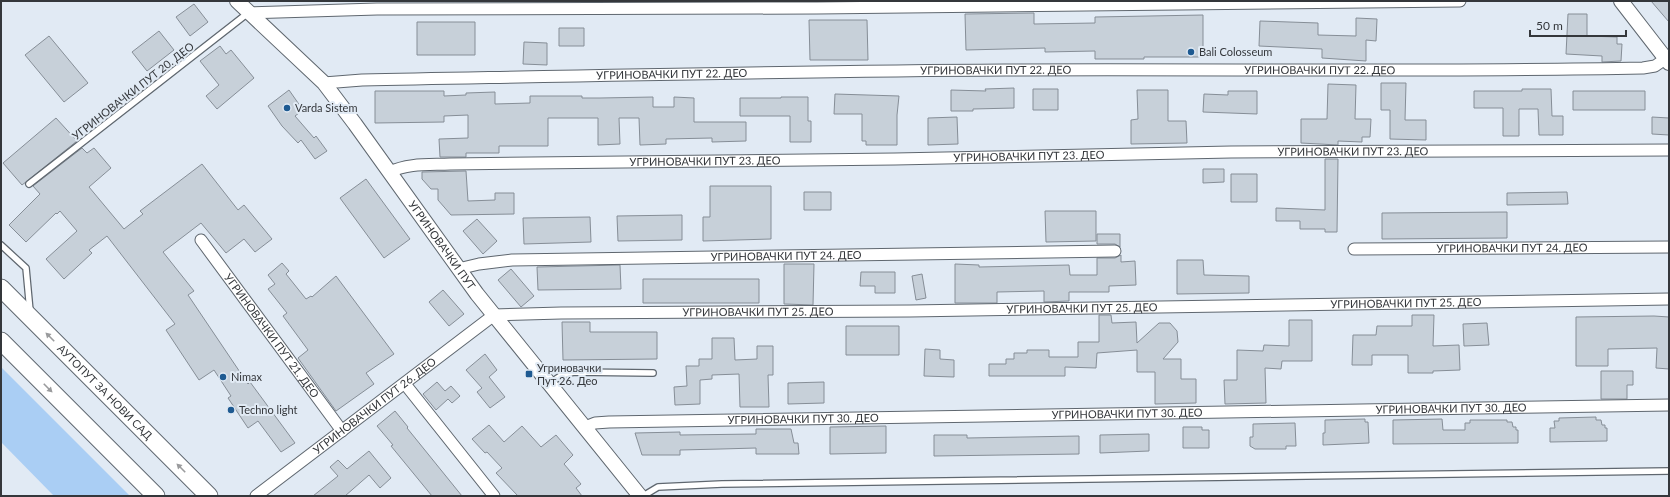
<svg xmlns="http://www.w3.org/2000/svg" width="1670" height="497" font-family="Lato,sans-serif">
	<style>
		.green { fill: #aacef4 }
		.building { fill: #c7d0d9; stroke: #868e97 }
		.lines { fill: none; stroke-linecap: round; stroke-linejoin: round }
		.service-casing { stroke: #5f676f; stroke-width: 8 }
		.minor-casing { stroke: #5f676f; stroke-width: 13 }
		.tertiary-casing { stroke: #5f676f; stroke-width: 16 }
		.primary-casing { stroke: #5f676f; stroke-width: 19 }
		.service { stroke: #fff; stroke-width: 5.5 }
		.minor { stroke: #fff; stroke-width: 11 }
		.tertiary { stroke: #fff; stroke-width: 14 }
		.primary { stroke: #fff; stroke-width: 17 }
		.oneway { fill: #9a9b9d }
		.poi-dot { fill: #1e5a91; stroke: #e1eaf4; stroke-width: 1.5 }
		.labels { text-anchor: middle; stroke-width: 4; stroke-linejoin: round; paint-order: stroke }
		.poi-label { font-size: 11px; fill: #34373b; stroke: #e1eaf4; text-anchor: start }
		.street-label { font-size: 11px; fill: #34373b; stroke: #e1eaf4 }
	</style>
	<rect width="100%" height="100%" fill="#e1eaf4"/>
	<path class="green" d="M1 367 130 496H54L1 442Z"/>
	<path class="building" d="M1651 1H1669V22Z
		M194 4 208 22 190 36 176 17Z
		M1034 13V24L1095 23V17L1203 15V57H1144V59H1095V51L1045 52V48L966 50 965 14Z
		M1568 14H1587V36L1617 37V44H1622L1621 61 1602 62V56L1566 54Z
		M1356 18 1377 19 1376 41 1366 40V61L1322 58V49L1259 46 1260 21 1318 23V35L1356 36Z
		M809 20H867L868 60H810Z
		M417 22H475V55H417Z
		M559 28H584V46H559Z
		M159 31 174 50 147 71 132 52Z
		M49 36 88 83 64 102 25 55Z
		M524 42 547 43V65L523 64Z
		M220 46 226 54 231 50 254 78 217 109 206 96 219 85 200 61Z
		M1381 83H1406L1405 120H1426V140L1390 139V110H1381Z
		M1328 84 1356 85 1355 119H1371L1370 137H1362V142L1338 141V145L1301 143V119H1327Z
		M1014 88V108L973 109V111H951V90L986 91 985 89Z
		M1033 89H1058V110H1033Z
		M1522 89H1551L1552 116H1563V135H1539L1538 109H1519V136H1503V108H1474V91H1522Z
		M289 90 303 110 295 116 314 138 316 136 327 151 315 159 301 140 298 143 282 126 268 106Z
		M1137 90H1168V121H1186L1187 143 1131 144V120L1138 119Z
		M375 91H444V96L466 95V93L495 92V104L530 103V96H582V98H600L653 97V107H674V97L694 98V122H746V141L712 142V138L666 139V144L640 145 639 118H619L620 144 598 145V118H548V146H499V153H466V157H440L439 139 468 138V115L444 116V122L375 123Z
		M1228 91H1257V114L1203 112 1204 94 1228 95Z
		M1573 91H1645V110H1573Z
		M835 94 899 96 897 115V145H866V141H862V114H834Z
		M781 97H808V121H811V142H790V116H740V98H781Z
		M957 117 958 144 928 145V118Z
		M1652 117 1669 118V135L1652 134Z
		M56 118 77 141 22 185 3 163Z
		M82 148 87 153 94 148 111 168 89 187 124 229 143 214 140 211 202 164 238 210 244 205 272 239 255 252 244 239 226 253 201 223 163 252 194 291 188 295 248 384 250 382 295 443 281 452 258 421 248 428 228 398 231 396 214 370 199 380 166 330 175 324 107 236 89 250 92 253 64 279 46 259 77 231 60 211 57 214 56 213 26 242 9 225 40 194 33 186Z
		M1325 159H1338L1337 232H1325V229H1300V221H1276V208L1325 210Z
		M1203 169H1224V182L1203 183Z
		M466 171 468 201 495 200V193H514V214L451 215 438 200V189H431L422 179V172Z
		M1231 174H1257V202H1231Z
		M366 179 410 239 384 258 340 198Z
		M710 186H771V239L703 241V217H710Z
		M804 192H831V210H804Z
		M1567 192 1568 204 1507 205V193Z
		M1045 211H1096V241L1046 242Z
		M1507 212V238L1382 239V213Z
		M682 215V240L618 241 617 216Z
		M590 217 591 242 524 244 523 218Z
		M477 219 497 241 483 254 463 231Z
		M1097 234H1120V247L1115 244H1097Z
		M1121 255V262L1135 261 1136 285 1109 286V292H1069V301L1044 302V291L997 292V303H955V264L979 265V267L1069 265 1070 275H1097V258H1115Z
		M1177 260H1203L1204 275 1249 276V293L1177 294Z
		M282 263 289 271 286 274 306 299 311 296 312 297 336 276 394 354 366 373 374 384 336 411 298 358 308 350 283 316 287 313 268 289 275 284 268 275Z
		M784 264H814L813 305 784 304Z
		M620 265 621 289 538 290 537 267Z
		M511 269 534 296 521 307 498 280Z
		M861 272H895V293H875V286H860Z
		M922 274 926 298 916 300 912 276Z
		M643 279H759V303H643Z
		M443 290 464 314 449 326 429 302Z
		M1099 315H1111L1112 323 1136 322 1137 343 1159 323H1170L1177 331 1178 342 1163 359H1181V379H1196V403L1155 404V372H1137V350L1097 353 1096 368 1065 367V376H989V364H1006V359H1014V353H1027V350H1049V357H1078V342H1099Z
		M1412 315H1434L1433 346 1459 345 1460 370 1433 371V373H1408V355H1372V365H1352L1353 335H1376L1377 326H1412Z
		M1654 316 1669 317V369L1656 368 1657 348 1608 349V366H1576V317Z
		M1289 320H1312V361H1282L1281 369 1265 368 1266 403 1225 404 1224 380H1237V350L1263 351 1264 345 1289 346Z
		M562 322H590V332H657V359L563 360Z
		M1487 323 1489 345 1464 346 1463 324Z
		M846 326H899V355H846Z
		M712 338H734L735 360 757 359V346H773V375H768L769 407H740L739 374 712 375V379L700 380V404L675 405 674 387 687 386 686 366H699V359H712Z
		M925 349 940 350V359L954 360V377L924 376Z
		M485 354 497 370 489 377 505 397 490 408 477 392 482 388 466 370Z
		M1601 371H1633V385H1627V399H1601Z
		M437 382 445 391 451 386 460 396 452 403 448 399 436 410 423 394Z
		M824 382V403L788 404V383Z
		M395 411 408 427 407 428 462 496H432L391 446 393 445 377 426Z
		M1596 417V420H1601L1602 425H1605V428H1607V441L1550 442V428H1555L1554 421H1559V418Z
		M1365 419V422H1368L1369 443 1323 445V433H1325V420Z
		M1442 419 1443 430H1465V423H1470V420H1507V422H1512L1513 427H1516V430H1518V443L1393 444V420Z
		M1295 423 1296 446H1286V449H1255L1250 446V437H1253V424Z
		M489 425 504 442 522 426 541 447 556 435 573 455 564 464 581 484 576 488 582 496H518L496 473 502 468 487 452 485 453 472 439Z
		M886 426V453L830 454V427Z
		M1183 427H1202V430H1209V448H1183Z
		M756 429H791L794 443H798L799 454H756V448L721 449 680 450V455H642L635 433 680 432V435L756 434Z
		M1149 434V451L1100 453V435Z
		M934 435H967V438L1079 436V454L934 456Z
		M369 451 391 478 380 488 369 475 345 496H313L338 476 330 467 338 460 347 469Z"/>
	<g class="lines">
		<g class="service-casing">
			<path id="service" d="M29 184 248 13
				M1 245 26 268 30 311
				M550 383 562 375 574 372 653 373
				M643 496 658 487 722 484 1669 471"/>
		</g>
		<g class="minor-casing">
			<g id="minor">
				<path d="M249 13 377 9 817 8 1460 1"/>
				<path id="s1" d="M324 83 362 80C576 76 791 71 1005 70 1218 69 1430 72 1643 68L1655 66 1665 59"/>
				<path id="s2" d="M390 172C408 163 430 165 450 164L895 159 1231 152 1669 150"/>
				<path id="s3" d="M201 240 342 431"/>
				<path id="s4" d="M1354 249 1669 247"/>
				<path id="s5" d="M458 269 479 264 512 260 1115 251"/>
				<path d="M405 384 494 496"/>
				<path id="s6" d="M585 427 595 423 609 422 1669 405"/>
				<path id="s7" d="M256 496 494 315 561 313 910 311 1669 299"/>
			</g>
		</g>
		<g class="tertiary-casing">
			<g id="tertiary">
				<path id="s8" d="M237 1 324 83 355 124 477 294 640 496"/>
				<path d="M1621 1 1669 63"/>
			</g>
		</g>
		<g class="primary-casing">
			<g id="primary">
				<path id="s9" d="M1 288 209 496"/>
				<path d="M1 341 156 496"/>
			</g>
		</g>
		<use href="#service" class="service"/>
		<use href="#minor" class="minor"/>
		<use href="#tertiary" class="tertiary"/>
		<use href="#primary" class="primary"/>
	</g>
	<defs><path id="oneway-solid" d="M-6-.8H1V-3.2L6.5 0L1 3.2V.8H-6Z"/></defs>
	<g class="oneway">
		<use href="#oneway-solid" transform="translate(50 337) rotate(-135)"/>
		<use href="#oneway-solid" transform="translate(48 388) rotate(45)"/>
		<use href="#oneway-solid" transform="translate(181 468) rotate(-135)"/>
	</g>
	<g class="poi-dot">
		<circle cx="1191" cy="52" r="4"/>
		<circle cx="287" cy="108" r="4"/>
		<rect x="525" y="370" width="8" height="8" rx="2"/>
		<circle cx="223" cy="377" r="4"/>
		<circle cx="231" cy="410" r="4"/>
	</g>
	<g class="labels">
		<g class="poi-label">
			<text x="1199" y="56">Bali Colosseum</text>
			<text x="295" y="112">Varda Sistem</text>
			<text x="537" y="372">Угриновачки<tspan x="537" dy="13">Пут 26. Део</tspan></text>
			<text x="231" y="381">Nimax</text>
			<text x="239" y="414">Techno light</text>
		</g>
		<g class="street-label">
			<text dy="4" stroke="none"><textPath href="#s1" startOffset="996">УГРИНОВАЧКИ ПУТ 22. ДЕО</textPath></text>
			<text dy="4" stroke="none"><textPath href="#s1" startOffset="672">УГРИНОВАЧКИ ПУТ 22. ДЕО</textPath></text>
			<text dy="4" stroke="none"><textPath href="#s1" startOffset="348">УГРИНОВАЧКИ ПУТ 22. ДЕО</textPath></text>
			<text transform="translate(133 91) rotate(-38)" y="4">УГРИНОВАЧКИ ПУТ 20. ДЕО</text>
			<text dy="4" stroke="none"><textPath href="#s2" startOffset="964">УГРИНОВАЧКИ ПУТ 23. ДЕО</textPath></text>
			<text dy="4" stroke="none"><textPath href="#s2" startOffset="640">УГРИНОВАЧКИ ПУТ 23. ДЕО</textPath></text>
			<text dy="4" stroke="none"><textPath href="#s2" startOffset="316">УГРИНОВАЧКИ ПУТ 23. ДЕО</textPath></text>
			<text dy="4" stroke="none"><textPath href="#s8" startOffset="320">УГРИНОВАЧКИ ПУТ</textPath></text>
			<text dy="4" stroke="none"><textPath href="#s4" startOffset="158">УГРИНОВАЧКИ ПУТ 24. ДЕО</textPath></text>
			<text dy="4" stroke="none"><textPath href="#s5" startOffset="329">УГРИНОВАЧКИ ПУТ 24. ДЕО</textPath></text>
			<text dy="4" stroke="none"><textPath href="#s7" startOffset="1211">УГРИНОВАЧКИ ПУТ 25. ДЕО</textPath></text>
			<text dy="4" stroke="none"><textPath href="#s7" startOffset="887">УГРИНОВАЧКИ ПУТ 25. ДЕО</textPath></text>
			<text dy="4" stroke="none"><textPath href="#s7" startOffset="563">УГРИНОВАЧКИ ПУТ 25. ДЕО</textPath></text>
			<text dy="4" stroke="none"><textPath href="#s3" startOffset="119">УГРИНОВАЧКИ ПУТ 21. ДЕО</textPath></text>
			<text dy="4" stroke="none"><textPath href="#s9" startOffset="147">АУТОПУТ ЗА НОВИ САД</textPath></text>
			<text dy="4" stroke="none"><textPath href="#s7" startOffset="149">УГРИНОВАЧКИ ПУТ 26. ДЕО</textPath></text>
			<text dy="4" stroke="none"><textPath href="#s6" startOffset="867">УГРИНОВАЧКИ ПУТ 30. ДЕО</textPath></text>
			<text dy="4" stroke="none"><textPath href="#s6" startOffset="543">УГРИНОВАЧКИ ПУТ 30. ДЕО</textPath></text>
			<text dy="4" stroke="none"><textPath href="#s6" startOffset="219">УГРИНОВАЧКИ ПУТ 30. ДЕО</textPath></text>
		</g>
	</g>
	<rect width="1670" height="497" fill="none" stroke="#34373b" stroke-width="4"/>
	<path d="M1530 30v6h96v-6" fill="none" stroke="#34373b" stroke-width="2"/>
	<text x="1536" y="30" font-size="12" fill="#34373b" stroke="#e1eaf4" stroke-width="3" paint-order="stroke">50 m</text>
</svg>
